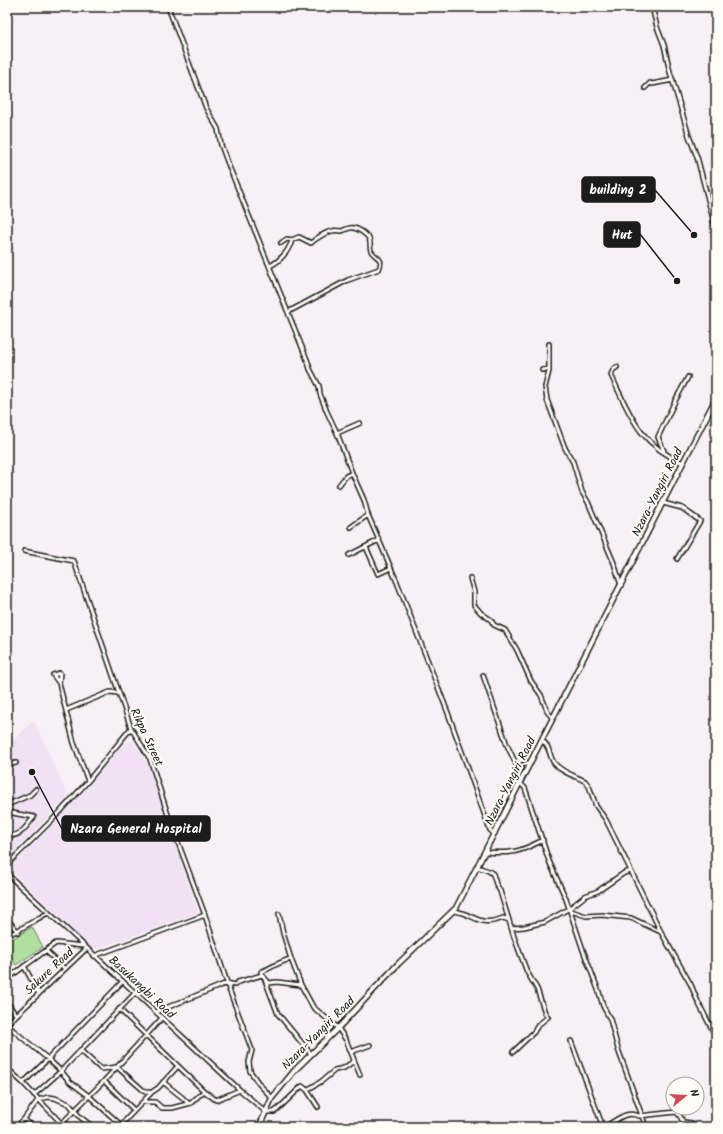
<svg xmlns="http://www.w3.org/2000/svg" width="723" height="1134" font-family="Kalam,sans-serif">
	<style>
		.built { fill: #f1e2f3 }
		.green { fill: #b1df9d; stroke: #667e5c }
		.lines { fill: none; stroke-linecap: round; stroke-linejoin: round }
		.minor-casing { stroke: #1c1c1c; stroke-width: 6 }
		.major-casing { stroke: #1c1c1c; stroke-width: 7 }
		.minor { stroke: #fdfcf7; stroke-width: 3 }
		.major { stroke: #fdfcf7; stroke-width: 4 }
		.labels { text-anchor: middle; stroke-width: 4; stroke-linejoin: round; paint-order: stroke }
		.street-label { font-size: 12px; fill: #1c1c1c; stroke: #fdfcf7 }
		.leader { fill: none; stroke: #1c1c1c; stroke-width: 1.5 }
		.callout-dot { fill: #1c1c1c; stroke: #fdfcf7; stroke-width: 1.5 }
		.callout { fill: #1c1c1c; stroke: #1c1c1c; stroke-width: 1.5 }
		.callout-label { font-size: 13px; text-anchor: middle; font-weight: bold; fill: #fff }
	</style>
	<rect width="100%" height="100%" fill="#f8f0f5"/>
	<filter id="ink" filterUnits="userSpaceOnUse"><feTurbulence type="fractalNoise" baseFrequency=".025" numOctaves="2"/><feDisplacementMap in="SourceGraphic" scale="8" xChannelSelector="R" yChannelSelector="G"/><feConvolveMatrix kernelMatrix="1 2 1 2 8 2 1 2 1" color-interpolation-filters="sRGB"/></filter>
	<g filter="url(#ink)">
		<path class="built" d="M34 720 68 796 7 860V747Z
			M133 741 148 764 198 913 93 950 10 869 88 787 124 743Z"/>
		<path class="green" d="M32 927 43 947 16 965 7 950V942Z"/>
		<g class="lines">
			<g class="minor-casing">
				<path id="minor" d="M168 7 206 108 218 129 221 145 228 164 308 362 310 369 319 386 320 394 327 412 337 433 352 473 364 500 368 515 397 582 448 713 490 830 492 832 495 833
					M652 7 657 27 664 45 670 72 689 136 697 157 716 230
					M645 88 650 83 652 84 673 80
					M281 243 287 239 292 240 299 237 311 243C315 239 326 232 332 231 335 230 339 231 342 231 346 229 350 227 354 228 358 229 364 233 367 236 372 240 369 246 371 251 376 259 384 257 379 269L348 280 288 312
					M270 266C280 261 289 251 292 240
					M549 344V371L545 387 547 400 565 448 573 462 582 492 588 502 614 563 621 585
					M617 367 613 370 611 375C630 415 639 444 683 463
					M542 370 549 369
					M337 433 360 423
					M664 451 658 437 675 401 688 377
					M339 485 346 476 352 473
					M663 503 682 508 700 521 677 559
					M351 527 368 515
					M366 547 378 574 391 568
					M24 551 74 561 131 728 150 759 169 818 205 915 230 992 252 1050 249 1062 250 1071 259 1084 272 1098
					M349 555 379 540
					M470 578 474 592V605L481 613 491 620 494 625 505 630 517 650 531 681 541 695 548 713 553 718
					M483 675 507 745 516 764 518 767 527 763H531
					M59 683 53 675 60 673 59 683 74 743 88 781
					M66 710 110 692 118 693
					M542 741C550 745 549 756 554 763 561 772 575 776 585 781L589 786 596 806 606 820 661 932
					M7 767 11 764 16 763
					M520 783 525 788 549 861 566 899 583 950 599 992 603 1006 610 1019 618 1049 646 1127
					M7 805 30 795 36 789
					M7 812 34 817
					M7 835C20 839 27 825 34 817
					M485 852C512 854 520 852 543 840
					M7 865 60 812 88 781 131 728
					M477 867 489 871 493 874 496 884 500 891 514 937 527 972 537 989 545 1013 548 1017 538 1025 534 1032 513 1052
					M7 874 240 1090 266 1112H274L278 1109 302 1086 307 1090 318 1107
					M454 911C476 914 478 928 503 918L509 920
					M571 911 586 916 602 915 631 918 661 932 691 985 698 1002 716 1037
					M279 914 283 933 291 959 301 985
					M7 919 18 932
					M512 928 524 927 545 922 570 908 585 896 598 891 624 873 631 871
					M7 935C22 930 34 920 48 913
					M46 951 65 969
					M94 956 205 915
					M24 966 39 994
					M262 975 261 972C271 968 280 961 291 959
					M7 979 56 943 83 946
					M265 980 278 1014 311 1054
					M7 1002 16 1015
					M119 1009 204 1091
					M156 1012 227 983 235 985 238 982 262 975 269 983 277 982 301 985 313 1007 338 1028 346 1040 360 1075
					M7 1024 86 949
					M7 1025 48 1059 61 1071 70 1082 89 1096 121 1125
					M571 1041 603 1127
					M80 1050 101 1069 117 1067 143 1090 151 1093
					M351 1052 370 1045
					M7 1068 23 1083 61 1123 67 1124 72 1127
					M104 1081 134 1110
					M163 1082 183 1098 188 1103
					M23 1083 48 1059 123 981
					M307 1090 322 1081 335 1070 344 1068 354 1061
					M34 1095 61 1071 135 993
					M143 1102H155L162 1108H172L191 1103 204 1091 216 1100 240 1090
					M24 1119 33 1127
					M16 1127 24 1119 38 1100 48 1097 55 1098 69 1104 80 1117 93 1127
					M58 1127 104 1081 162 1018
					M119 1127 152 1092 158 1088 178 1066
					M604 1127C617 1121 624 1110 639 1116L676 1112 680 1116 683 1122 692 1123"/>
			</g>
			<g class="major-casing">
				<path id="major" d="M259 1127 272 1098 295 1070 338 1028 398 964 456 908 716 398"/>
			</g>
			<use href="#minor" class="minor"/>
			<use href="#major" class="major"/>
		</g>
	</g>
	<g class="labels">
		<g class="street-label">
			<text transform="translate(657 492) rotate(-63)" y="4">Nzara-Yangiri Road</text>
			<text transform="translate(147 737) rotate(65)" y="4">Rikpa Street</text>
			<text transform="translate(510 781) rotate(-63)" y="4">Nzara-Yangiri Road</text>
			<text transform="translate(49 971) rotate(-43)" y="4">Sakure Road</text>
			<text transform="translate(142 987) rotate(43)" y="4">Basukangbi Road</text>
			<text transform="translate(318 1033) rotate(-45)" y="4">Nzara-Yangiri Road</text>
		</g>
	</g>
	<path class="leader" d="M694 235L655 190M677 281L640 234M32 772L62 829"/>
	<g class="callout-dot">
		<circle cx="694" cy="235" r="4"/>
		<circle cx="677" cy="281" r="4"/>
		<circle cx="32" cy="772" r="4"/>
	</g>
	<g class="callout">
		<rect x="582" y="177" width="73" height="25" rx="4"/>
		<rect x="604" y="222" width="36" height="25" rx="4"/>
		<rect x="62" y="816" width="148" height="25" rx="4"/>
	</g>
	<g class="callout-label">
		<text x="618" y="194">building 2</text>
		<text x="622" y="239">Hut</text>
		<text x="136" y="833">Nzara General Hospital</text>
	</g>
	<rect width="723" height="1134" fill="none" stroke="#fdfcf7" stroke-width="24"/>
	<rect x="12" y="12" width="699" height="1110" fill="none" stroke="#1c1c1c" stroke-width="1.5" filter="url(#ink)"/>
	<g transform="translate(685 1096) rotate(72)"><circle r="19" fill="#fdfcf7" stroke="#a3a29f"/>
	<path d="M0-3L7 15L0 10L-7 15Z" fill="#d1495b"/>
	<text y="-6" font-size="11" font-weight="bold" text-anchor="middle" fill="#1c1c1c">N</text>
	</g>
</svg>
